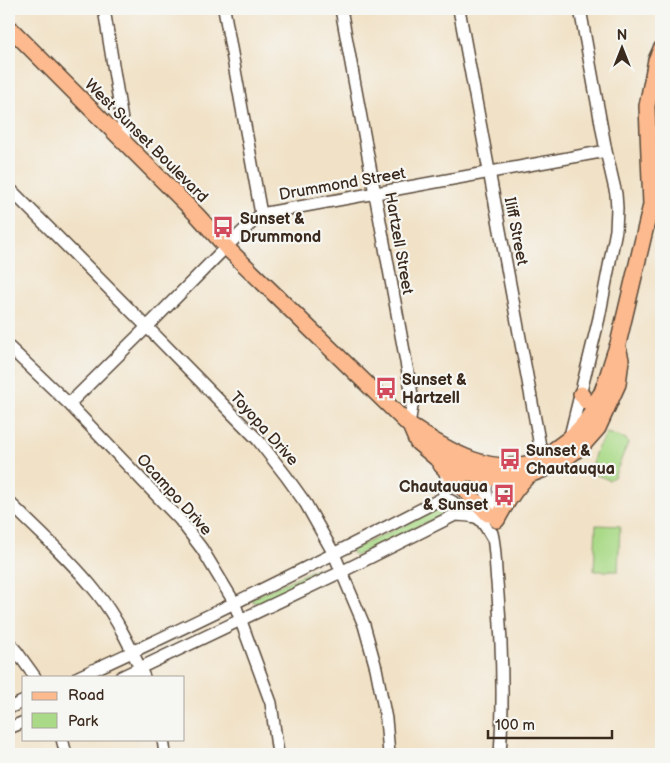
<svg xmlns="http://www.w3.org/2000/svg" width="670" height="763" font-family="'Balsamiq Sans',sans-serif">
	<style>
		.green { fill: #aada88; stroke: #728253 }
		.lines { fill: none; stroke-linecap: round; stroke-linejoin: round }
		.minor-casing { stroke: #564637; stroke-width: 14 }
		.major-casing { stroke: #564637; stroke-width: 18 }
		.minor { stroke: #fff; stroke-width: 11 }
		.major { stroke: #fcba8e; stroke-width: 15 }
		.labels { text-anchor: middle; stroke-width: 4.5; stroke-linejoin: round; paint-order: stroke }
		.street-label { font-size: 16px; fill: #3b2a1e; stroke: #f6f6f2 }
		.poi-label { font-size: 16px; font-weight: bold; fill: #3b2a1e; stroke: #f6f6f2; text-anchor: start }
	</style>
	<rect width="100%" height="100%" fill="#f6f6f2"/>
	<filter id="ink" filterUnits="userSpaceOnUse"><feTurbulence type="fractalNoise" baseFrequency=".02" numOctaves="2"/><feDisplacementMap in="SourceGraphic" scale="10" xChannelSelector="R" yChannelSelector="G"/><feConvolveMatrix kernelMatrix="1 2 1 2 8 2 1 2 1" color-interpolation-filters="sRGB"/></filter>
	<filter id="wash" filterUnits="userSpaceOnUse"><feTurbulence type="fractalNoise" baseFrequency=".0096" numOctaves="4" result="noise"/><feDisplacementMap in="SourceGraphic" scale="20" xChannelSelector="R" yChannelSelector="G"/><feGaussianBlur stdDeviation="1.12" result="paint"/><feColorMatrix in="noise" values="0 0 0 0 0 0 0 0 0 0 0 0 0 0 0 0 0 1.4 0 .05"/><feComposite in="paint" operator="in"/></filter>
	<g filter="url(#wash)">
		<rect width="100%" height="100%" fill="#f1e2c7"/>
		<path class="green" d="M607 433 626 439 628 443 614 477 609 480 594 474C591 454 597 449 607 433Z
			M448 505H450V511L356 556 352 553 353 549Z
			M596 525 620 526 618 571H594Z
			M317 568 320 569 317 575 256 603 252 601V598Z"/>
	</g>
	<g filter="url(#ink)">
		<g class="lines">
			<g class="minor-casing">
				<path id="minor" d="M104 9 126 145
					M224 9 261 214
					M341 9 413 400 409 425
					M459 9 540 446 541 459
					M9 188 155 335 258 440 286 476 306 504 334 554 364 625 376 668 386 719 389 754
					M9 347 69 404 180 520 202 549 234 602 271 703 278 754
					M69 404 147 327 226 247 261 214 606 151
					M569 440 599 318 616 230 617 208 616 194 606 151 580 9
					M488 471 486 490 489 517
					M443 498 447 480 444 469
					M9 502C39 532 71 560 97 593 117 618 131 648 144 677
					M497 517 499 471
					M492 533C496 549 495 566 497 582 502 640 504 697 500 754
					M9 643 17 652 35 677
					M78 677C201 621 323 560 443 498 454 501 457 502 455 515
					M121 677 341 572 455 515C482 516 479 516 493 539
					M9 708 24 701
					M9 728 24 722
					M62 739 66 754
					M163 739 165 754"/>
			</g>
			<g class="major-casing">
				<path id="major" d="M9 27 197 215 226 247 409 425C448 450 491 479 539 460 545 457 550 453 555 449 570 439 583 428 592 412 605 392 609 367 618 344L651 205 647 106 656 60 661 49
					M581 394 586 401 590 404 595 403 600 395
					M411 428 417 442 436 458 452 467 464 472 488 478H512L529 475 558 464 582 446 598 428 618 384 621 360 619 351
					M441 465 488 514
					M497 520C506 503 515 488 529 475"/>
			</g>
			<use href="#minor" class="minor"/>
			<use href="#major" class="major"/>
		</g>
	</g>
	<defs>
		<g id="bus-bare" transform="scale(1.725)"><path d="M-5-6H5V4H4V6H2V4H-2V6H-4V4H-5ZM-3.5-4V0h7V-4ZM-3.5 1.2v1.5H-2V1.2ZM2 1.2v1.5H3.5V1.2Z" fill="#d1495b" stroke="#f6f6f2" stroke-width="2.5" paint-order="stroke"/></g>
	</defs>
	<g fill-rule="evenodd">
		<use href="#bus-bare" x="223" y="227"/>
		<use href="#bus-bare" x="386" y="388"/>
		<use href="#bus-bare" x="510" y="459"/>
		<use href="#bus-bare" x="504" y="495"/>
	</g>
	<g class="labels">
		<g class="street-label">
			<text transform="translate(147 140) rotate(45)" y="6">West Sunset Boulevard</text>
			<text transform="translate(342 183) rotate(-10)" y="6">Drummond Street</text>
			<text transform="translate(517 231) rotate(79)" y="6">Iliff Street</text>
			<text transform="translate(400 243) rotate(80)" y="6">Hartzell Street</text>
			<text transform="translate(265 428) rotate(48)" y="6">Toyopa Drive</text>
			<text transform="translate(175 494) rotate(48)" y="6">Ocampo Drive</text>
		</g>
		<g class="poi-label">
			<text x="240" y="224">Sunset &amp;<tspan x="240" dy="18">Drummond</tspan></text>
			<text x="402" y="385">Sunset &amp;<tspan x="402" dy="18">Hartzell</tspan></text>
			<text x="526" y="456">Sunset &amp;<tspan x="526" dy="18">Chautauqua</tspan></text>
			<text x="488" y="492" text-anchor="end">Chautauqua<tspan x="488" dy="18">&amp; Sunset</tspan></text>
		</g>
	</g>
	<rect width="670" height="763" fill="none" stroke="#f6f6f2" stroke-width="30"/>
	<rect x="22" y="676" width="162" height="65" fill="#f6f6f2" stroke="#aba49d"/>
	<rect x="32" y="692" width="25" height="8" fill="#fcba8e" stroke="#aba49d"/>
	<text x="68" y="700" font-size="15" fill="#3b2a1e">Road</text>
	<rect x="32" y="713" width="25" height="15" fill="#aada88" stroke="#aba49d"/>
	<text x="68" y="726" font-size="15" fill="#3b2a1e">Park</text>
	<g transform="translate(622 48)" stroke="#f6f6f2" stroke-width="4" paint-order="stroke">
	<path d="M0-4L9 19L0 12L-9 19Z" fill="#3b2a1e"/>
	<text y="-8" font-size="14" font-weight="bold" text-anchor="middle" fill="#3b2a1e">N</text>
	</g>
	<path d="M488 730v8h124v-8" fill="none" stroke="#3b2a1e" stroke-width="2.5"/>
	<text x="495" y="730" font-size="15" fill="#3b2a1e" stroke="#f6f6f2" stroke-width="4" paint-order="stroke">100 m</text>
</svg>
